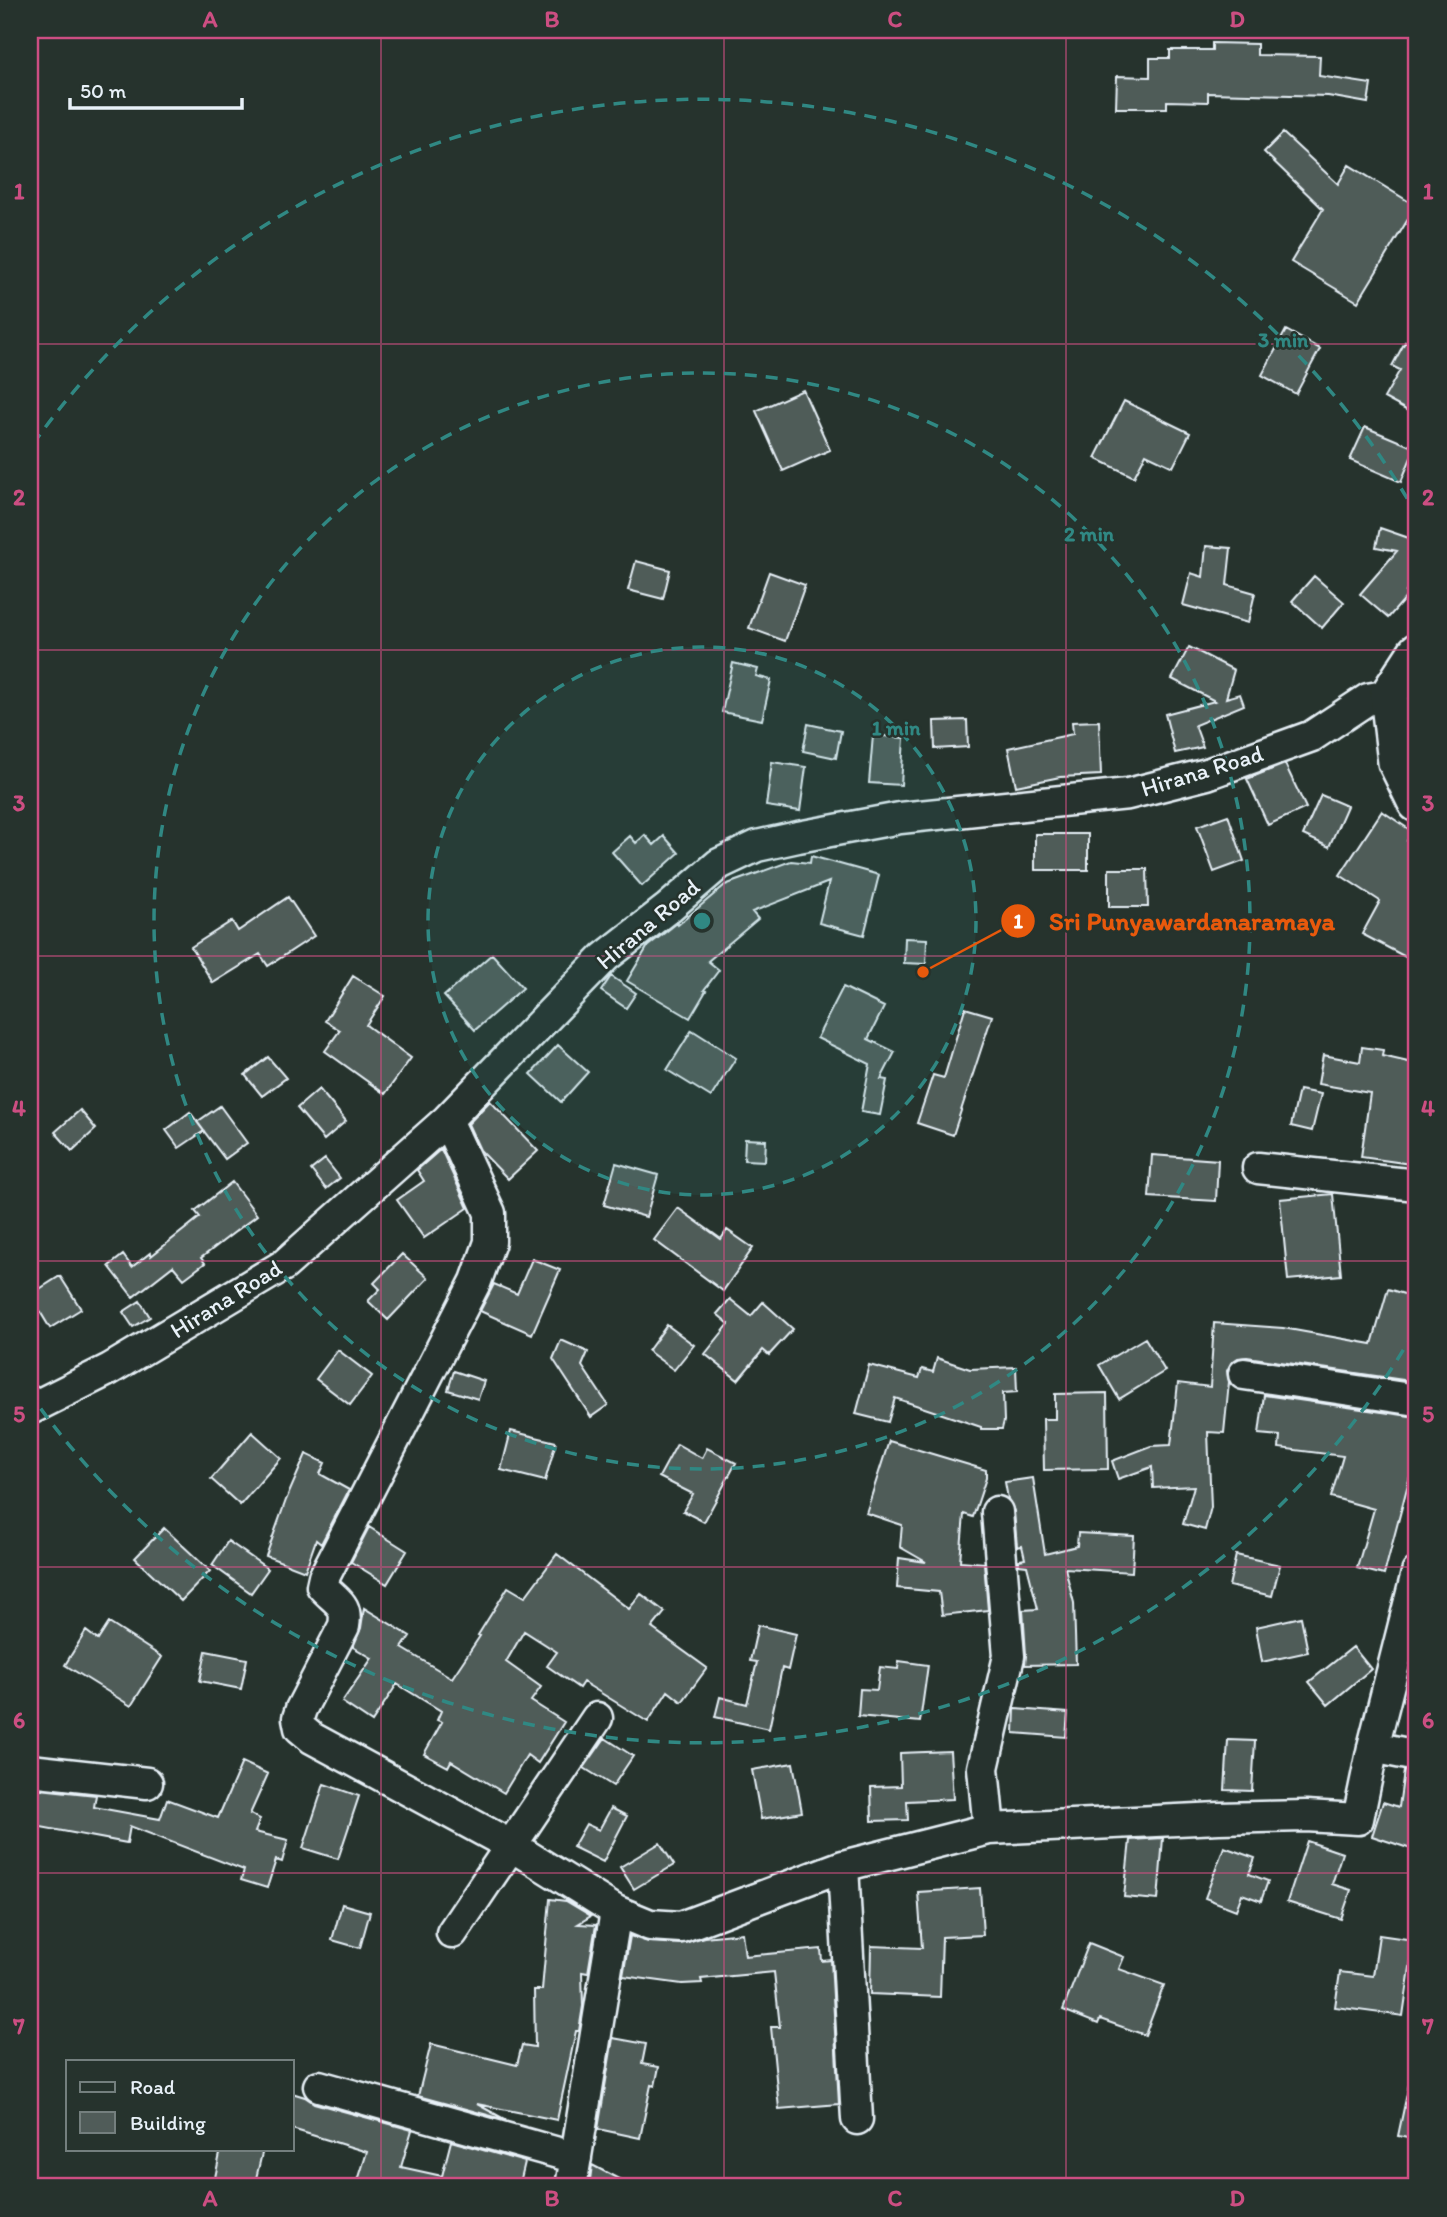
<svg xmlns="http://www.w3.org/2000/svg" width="1447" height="2217" font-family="Itim,sans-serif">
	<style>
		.building { fill: #505c59; stroke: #e8f1f8; stroke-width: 2 }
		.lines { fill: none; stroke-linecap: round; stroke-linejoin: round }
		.minor-casing { stroke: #e8f1f8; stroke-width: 35 }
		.major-casing { stroke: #e8f1f8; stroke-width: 42 }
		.minor { stroke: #26332d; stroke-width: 30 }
		.major { stroke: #26332d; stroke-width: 37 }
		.grid { fill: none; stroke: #cc4e82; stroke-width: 2; stroke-opacity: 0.55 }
		.ring { fill: none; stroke: #308883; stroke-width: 3.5; stroke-dasharray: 12 9 }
		.labels { text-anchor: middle; stroke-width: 5; stroke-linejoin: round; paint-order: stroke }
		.street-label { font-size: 24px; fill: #e8f1f8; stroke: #26332d }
		.centre { fill: #308883; stroke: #26332d; stroke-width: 3.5 }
		.ring-label { font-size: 21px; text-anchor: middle; font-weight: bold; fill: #308883; stroke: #26332d; stroke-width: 5; stroke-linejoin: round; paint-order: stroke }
		.leader { fill: none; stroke: #e8590c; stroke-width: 2.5 }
		.callout-dot { fill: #e8590c; stroke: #26332d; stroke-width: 2.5 }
		.mark-label { font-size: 21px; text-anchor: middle; font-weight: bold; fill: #fff }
		.callout-label { font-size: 26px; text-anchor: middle; font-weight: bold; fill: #e8590c; stroke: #26332d; stroke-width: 5; stroke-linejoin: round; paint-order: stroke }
		.neatline { fill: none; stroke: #cc4e82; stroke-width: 2.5 }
		.grid-label { font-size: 23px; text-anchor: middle; font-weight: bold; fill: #cc4e82 }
	</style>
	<rect width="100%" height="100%" fill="#26332d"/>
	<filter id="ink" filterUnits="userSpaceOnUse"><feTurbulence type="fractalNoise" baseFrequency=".0143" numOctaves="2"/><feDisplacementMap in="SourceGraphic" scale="14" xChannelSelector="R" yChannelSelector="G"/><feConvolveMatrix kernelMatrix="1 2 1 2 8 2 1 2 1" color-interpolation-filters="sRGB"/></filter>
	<g filter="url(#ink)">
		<path class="building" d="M1212 43 1257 44V55L1320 56 1319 76 1371 84 1368 103 1328 96 1208 93V102L1167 101V108H1116L1117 76 1150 77V58H1170V50H1212Z
			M1283 133 1338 184 1349 165 1416 206 1358 302 1291 262 1323 209 1264 152Z
			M1286 330 1320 349 1296 394 1262 375Z
			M1417 337V416L1384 398 1400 370 1392 366 1405 342 1412 346Z
			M803 390 830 450 783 471 756 411Z
			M1124 401 1190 433 1173 467 1146 454 1134 477 1095 458Z
			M1365 427 1415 448 1401 482 1350 460Z
			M1380 528 1409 538 1417 529V579L1406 592 1409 594 1388 618 1360 594 1397 551 1376 547Z
			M1206 546 1231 548 1227 585 1255 593 1248 623 1183 605 1191 573 1203 577Z
			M636 561 670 570 663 599 628 590Z
			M769 572 805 585 785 641 749 628Z
			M1314 576 1344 602 1322 628 1292 601Z
			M1189 647 1234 670 1226 698 1240 694 1244 705 1195 725 1203 747 1175 753 1165 714 1215 701 1172 679Z
			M733 663 758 669 756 676 771 680 762 720 722 712Z
			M967 720 968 747 935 749 934 721Z
			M1099 721 1101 775 1060 777 1016 786 1008 748 1073 734 1072 722Z
			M808 724 841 731 836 758 803 751Z
			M873 735 904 738 901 785 869 783Z
			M772 762 806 767 800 811 766 806Z
			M1285 764 1306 808 1268 825 1247 779Z
			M1321 795 1347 806 1329 847 1303 835Z
			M1382 811 1413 832 1407 841 1417 847V963L1362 934 1380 901 1340 875Z
			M1228 815 1244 861 1214 872 1197 826Z
			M1035 834H1088V870H1035Z
			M645 835 654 845 664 836 679 853 642 886 612 852 630 836 636 843Z
			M811 856 879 875 864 935 819 923 829 882 752 912 758 919 708 961 719 970 704 990 706 991 690 1018 627 981 648 946 677 923 678 925 725 885 791 861 810 863Z
			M1109 869H1147L1148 907H1109Z
			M288 897 314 936 268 966 260 954 213 983 191 947 232 921 238 931Z
			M905 938 927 939 926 964 904 963Z
			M492 954 523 988 475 1030 444 996Z
			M353 976 385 996 366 1025 411 1058 385 1094 325 1051 340 1030 325 1021Z
			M611 976 636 993 626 1008 601 991Z
			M843 987 884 1007 868 1039 895 1052 881 1079 887 1080 880 1115 861 1112 870 1064 817 1038Z
			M965 1008 992 1016 953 1135 917 1123 933 1075 944 1078Z
			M692 1030 736 1058 711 1097 667 1070Z
			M558 1045 588 1072 561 1102 531 1074Z
			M1362 1047 1383 1050 1382 1056 1417 1064V1122L1411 1164 1361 1157 1370 1093 1318 1084 1323 1055 1360 1062Z
			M268 1057 286 1078 262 1096 245 1075Z
			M319 1089 346 1121 324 1140 297 1108Z
			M1299 1090 1321 1094 1312 1131 1291 1126Z
			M490 1101 538 1151 508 1179 480 1150 468 1124Z
			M220 1106 247 1143 225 1159 197 1122Z
			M80 1110 96 1129 72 1151 55 1132Z
			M190 1112 204 1131 179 1148 166 1130Z
			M745 1139 766 1140 765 1161 744 1160Z
			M441 1149 468 1208 424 1238 397 1200 424 1181 417 1170Z
			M1152 1155 1218 1160 1216 1201 1149 1197Z
			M325 1159 340 1178 326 1189 311 1170Z
			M616 1163 658 1175 646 1217 604 1205Z
			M232 1182 257 1215 201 1258 205 1263 184 1279 173 1266 133 1297 109 1266 123 1255 132 1267 150 1253 151 1256 200 1217 195 1211Z
			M1333 1194 1341 1275 1288 1280 1280 1199Z
			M678 1208 721 1239 727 1230 753 1248 723 1291 654 1240Z
			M402 1254 428 1278 388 1320 368 1301 380 1289 374 1283Z
			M532 1259 560 1270 532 1334 480 1311 494 1284 517 1294Z
			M60 1276 81 1309 50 1328 30 1295Z
			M1388 1289 1417 1298V1382L1247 1357 1238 1358 1231 1363 1227 1371 1229 1382 1224 1433 1208 1432 1211 1507 1205 1530 1183 1524 1194 1486 1153 1488 1152 1467 1118 1479 1112 1461 1151 1446 1171 1445 1178 1383 1210 1387 1214 1323 1283 1328 1372 1344Z
			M730 1299 751 1316 763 1302 793 1329 769 1355 763 1350 738 1380 705 1354 729 1324 717 1314Z
			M140 1301 150 1317 133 1327 123 1312Z
			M667 1325 694 1345 674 1370 648 1351Z
			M1145 1338 1165 1371 1119 1399 1099 1365Z
			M561 1340 588 1352 582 1366 608 1405 591 1417 553 1359Z
			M338 1350 372 1376 350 1405 316 1379Z
			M937 1358 970 1369 1016 1367 1017 1392 1003 1393 1004 1421 1002 1429H981V1427L895 1398 888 1422 856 1414 869 1365 919 1378 922 1369 933 1372Z
			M454 1371 484 1381 478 1399 448 1390Z
			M1107 1393 1108 1469 1044 1470 1043 1419H1055V1394Z
			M1264 1395 1417 1417V1467L1413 1465 1384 1575 1357 1568 1374 1509 1331 1497 1343 1456 1279 1448 1280 1436 1259 1434Z
			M511 1431 556 1442 545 1481 501 1470Z
			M252 1432 281 1458 240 1505 211 1479Z
			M889 1441 986 1470V1478L973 1517 964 1514 960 1561 984 1563 988 1610 942 1615 939 1592 897 1588 899 1558 926 1562 900 1547 902 1525 866 1513Z
			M677 1444 702 1458 707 1448 736 1463 704 1522 683 1511 693 1494 659 1477Z
			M306 1454 325 1463 320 1474 349 1490 321 1544 316 1540 305 1571 266 1556 286 1500Z
			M1033 1478 1045 1554 1077 1546 1078 1533 1134 1536 1132 1572 1065 1568 1074 1603 1076 1664 1025 1665 1026 1655 1023 1610 1038 1609 1027 1566 1019 1565V1560L1025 1559 1022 1546 1017 1547 1014 1511 1008 1499 1005 1482Z
			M369 1527 407 1551 387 1584 351 1562Z
			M164 1528 210 1571 181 1601 135 1558Z
			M228 1541 268 1569 251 1593 212 1565Z
			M557 1554 629 1609 641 1594 665 1612 652 1628 707 1668 682 1702 668 1691 648 1722 583 1682 579 1688 547 1666 557 1652 524 1631 506 1662 541 1687 531 1701 564 1722 538 1763 527 1755 504 1793 451 1761 448 1767 424 1754 442 1722 437 1720 441 1711 397 1684 372 1722 342 1702 372 1658 353 1647 361 1628 364 1608 410 1636 402 1648 452 1678 480 1636 478 1635 508 1587 525 1597Z
			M1236 1555 1280 1565 1272 1596 1229 1586Z
			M1301 1617 1308 1652 1262 1662 1256 1627Z
			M109 1623 162 1657 131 1706 65 1665 86 1631 98 1640Z
			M758 1625 796 1634 788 1670 782 1668 769 1729 715 1717 720 1697 747 1704 757 1662 750 1661Z
			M1353 1647 1371 1669 1328 1705 1309 1682Z
			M206 1651 247 1659 241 1689 200 1681Z
			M899 1661 928 1665 920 1722 858 1716 860 1689 877 1690 880 1667 898 1669Z
			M1015 1709 1068 1713 1066 1737 1014 1733Z
			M605 1738 633 1756 613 1786 584 1768Z
			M1228 1740 1255 1741 1252 1791 1225 1790Z
			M950 1751 953 1799 907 1801 908 1820 872 1821 871 1787 901 1786 900 1753Z
			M242 1762 268 1774 250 1814 260 1819 255 1832 288 1840 282 1862 276 1860 267 1888 241 1880 244 1870 130 1826 127 1843 30 1825V1788L96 1795 94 1807 160 1819 167 1799 218 1818Z
			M793 1763 802 1812 761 1819 752 1770Z
			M1404 1771 1417 1773V1829L1411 1849 1372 1836 1383 1802 1399 1807Z
			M324 1784 359 1796 338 1859 303 1848Z
			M611 1808 627 1816 603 1862 573 1847 586 1824 599 1830Z
			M1163 1838 1158 1900 1124 1897 1130 1840Z
			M1307 1841 1342 1853 1332 1884 1351 1890 1341 1919 1287 1902Z
			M660 1843 674 1865 634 1889 620 1867Z
			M1224 1847 1255 1858 1249 1874 1268 1881 1261 1901 1242 1894 1236 1910 1205 1898Z
			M980 1888 983 1935 942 1937 940 1997 870 1994 871 1946 922 1948 918 1892Z
			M550 1899 566 1901 591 1916 578 1924 596 1925 588 1973 582 1972 583 2006 579 2031H576L557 2120 477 2104 506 2120 418 2096 431 2044 517 2065 522 2045 535 2047 534 1990H542Z
			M342 1904 370 1912 360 1948 332 1940Z
			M742 1933 745 1956 821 1949 822 1961 831 1960 839 2104 779 2109 771 2027H780L774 1972 701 1979 702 1983 682 1984 623 1976 630 1936 648 1942 680 1944 704 1937Z
			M1379 1935 1414 1940 1403 2016 1335 2007 1340 1972 1373 1976Z
			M1089 1943 1124 1957 1119 1969 1164 1985 1145 2035 1100 2019 1098 2024 1063 2010Z
			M613 2038 646 2044 642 2064 659 2067 655 2086 651 2085 640 2138 598 2129Z
			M1409 2084 1417 2085V2140L1398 2136Z
			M292 2093 305 2097 314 2103 412 2130 401 2167 442 2176 451 2141 525 2162 519 2187H356L367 2152 292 2129Z
			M221 2149H263L254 2187H213Z
			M592 2165 634 2187H589Z"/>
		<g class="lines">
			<g class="minor-casing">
				<path id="minor" d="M447 1120 490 1213V1242L476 1281 324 1577 322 1586C336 1602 348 1603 344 1626L301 1709 298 1718 300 1728 312 1738 510 1845 616 1911 650 1925 681 1927 843 1866 989 1829 1219 1818 1306 1816 1358 1819 1373 1747 1417 1573
					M1258 1168 1417 1185
					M1244 1374 1417 1400
					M30 1409 110 1369 284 1265 447 1120 605 957 668 908 719 864 757 846 798 837 900 818 1128 794 1207 774 1312 736 1368 699 1389 695
					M1373 1747 1417 1756
					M30 1770 147 1783
					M989 1829 983 1768 1009 1656 997 1512
					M843 1866 857 2119
					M452 1933 597 1718
					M319 2086 576 2158
					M571 2187 616 1911"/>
			</g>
			<g class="major-casing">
				<path id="major" d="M1417 652 1389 695 1397 762 1417 803"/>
			</g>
			<use href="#minor" class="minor"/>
			<use href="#major" class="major"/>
		</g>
	</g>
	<path class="grid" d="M381 30V2187M724 30V2187M1066 30V2187M30 344H1417M30 650H1417M30 956H1417M30 1261H1417M30 1567H1417M30 1873H1417"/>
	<circle cx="702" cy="921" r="274" fill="#308883" fill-opacity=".12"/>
	<g class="ring">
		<circle cx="702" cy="921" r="274"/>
		<circle cx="702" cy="921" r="548"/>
		<path d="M1414 1332A822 822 0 0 1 33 1398M33 444A822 822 0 0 1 1414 510"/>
	</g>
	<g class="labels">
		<g class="street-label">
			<text transform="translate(1202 771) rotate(-17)" y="8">Hirana Road</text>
			<text transform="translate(648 924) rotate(-40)" y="8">Hirana Road</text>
			<text transform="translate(226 1299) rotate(-32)" y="8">Hirana Road</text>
		</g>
	</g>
	<circle cx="702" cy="921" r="10" class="centre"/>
	<g class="ring-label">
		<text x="1283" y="347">3 min</text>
		<text x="1089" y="541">2 min</text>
		<text x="896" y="735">1 min</text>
	</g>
	<path class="leader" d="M923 972L1018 921"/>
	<g class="callout-dot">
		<circle cx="923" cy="972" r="7"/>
		<circle cx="1018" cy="921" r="18"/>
	</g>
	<g class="mark-label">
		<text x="1018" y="928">1</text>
	</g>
	<g class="callout-label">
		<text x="1192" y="930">Sri Punyawardanaramaya</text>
	</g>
	<rect width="1447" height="2217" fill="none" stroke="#26332d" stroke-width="77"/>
	<rect x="66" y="2060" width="228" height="91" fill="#26332d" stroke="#747f7e" stroke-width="2"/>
	<rect x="80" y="2082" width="35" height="10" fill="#26332d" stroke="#747f7e" stroke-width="2"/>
	<text x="130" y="2094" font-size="21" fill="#e8f1f8">Road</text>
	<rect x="80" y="2112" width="35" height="21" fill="#505c59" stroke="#747f7e" stroke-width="2"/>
	<text x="130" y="2130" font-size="21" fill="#e8f1f8">Building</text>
	<path d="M70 98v10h172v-10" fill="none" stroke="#e8f1f8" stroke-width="3.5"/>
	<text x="80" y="98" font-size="21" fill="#e8f1f8" stroke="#26332d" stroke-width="5" paint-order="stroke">50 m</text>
	<rect x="38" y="38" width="1370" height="2140" class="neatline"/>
	<g class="grid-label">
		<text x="210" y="27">A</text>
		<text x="552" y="27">B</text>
		<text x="895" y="27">C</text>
		<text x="1237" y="27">D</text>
		<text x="19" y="199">1</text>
		<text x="1428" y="199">1</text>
		<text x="19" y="505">2</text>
		<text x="1428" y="505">2</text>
		<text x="19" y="811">3</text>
		<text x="1428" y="811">3</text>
		<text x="19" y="1116">4</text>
		<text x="1428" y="1116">4</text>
		<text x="19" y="1422">5</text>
		<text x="1428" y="1422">5</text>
		<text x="19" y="1728">6</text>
		<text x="1428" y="1728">6</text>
		<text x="19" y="2034">7</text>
		<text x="1428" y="2034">7</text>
		<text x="210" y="2206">A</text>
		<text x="552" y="2206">B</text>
		<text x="895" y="2206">C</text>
		<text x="1237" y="2206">D</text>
	</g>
</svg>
